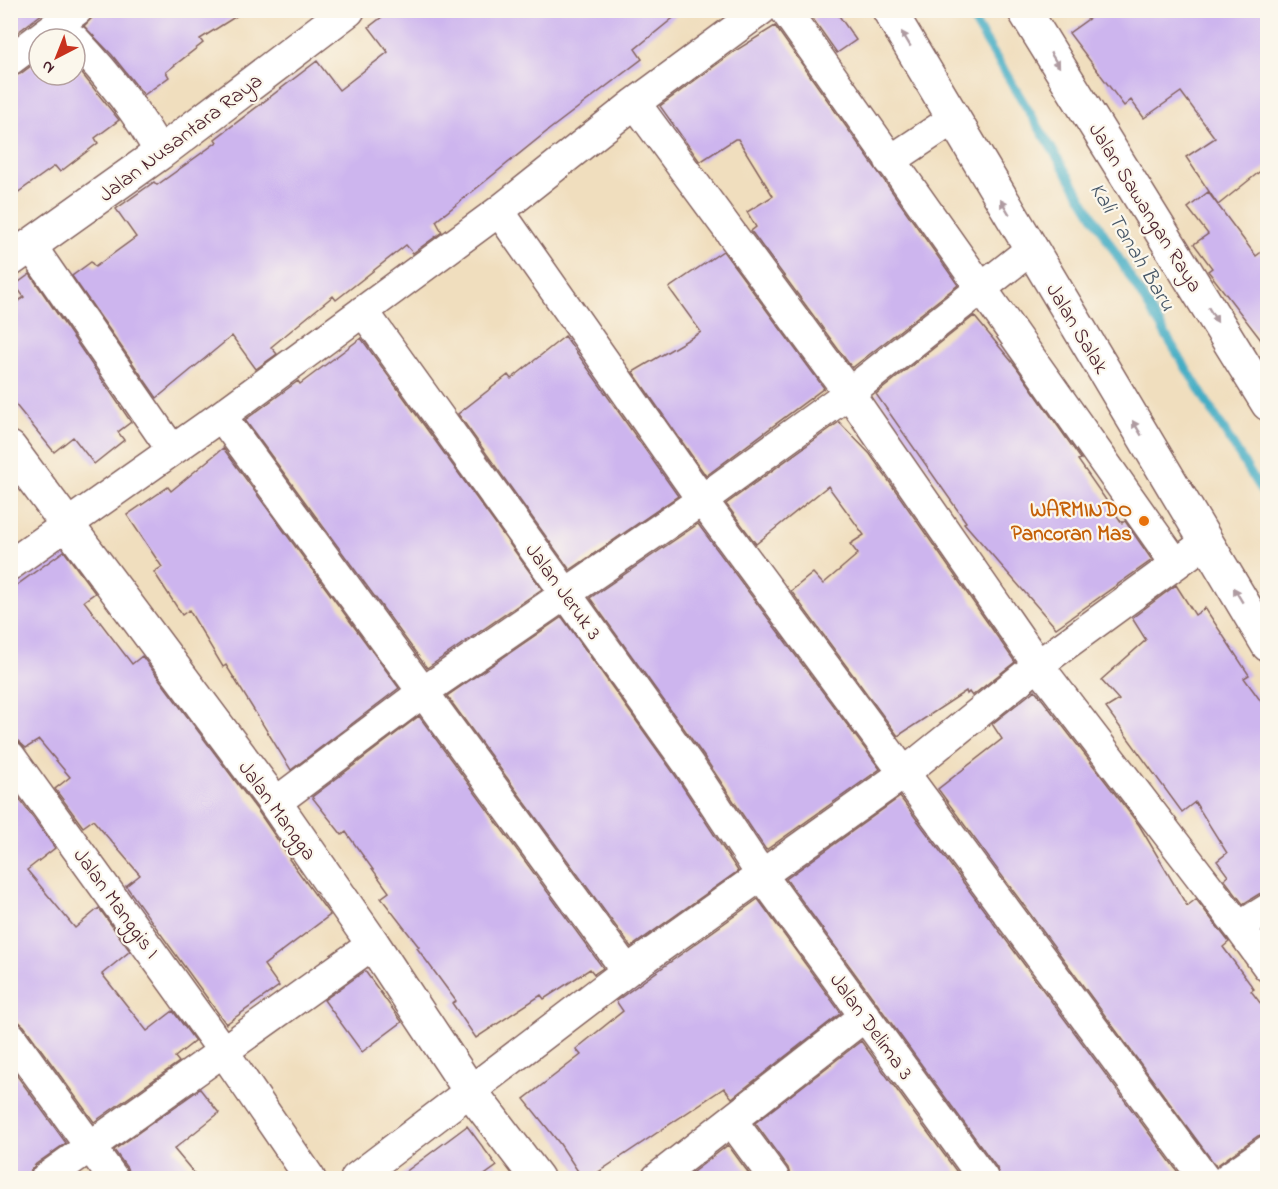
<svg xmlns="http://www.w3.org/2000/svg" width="1278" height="1189" font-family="'Indie Flower',sans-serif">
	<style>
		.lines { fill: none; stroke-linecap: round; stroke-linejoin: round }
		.stream { stroke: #45adc4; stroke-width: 9 }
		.building { fill: #cdb5ee }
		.minor-casing { stroke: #84625e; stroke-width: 33 }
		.tertiary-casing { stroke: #84625e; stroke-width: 36 }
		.trunk-casing { stroke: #84625e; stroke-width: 36 }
		.minor { stroke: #fff; stroke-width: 30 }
		.tertiary { stroke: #fff; stroke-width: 33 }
		.trunk { stroke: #fff; stroke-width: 33 }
		.oneway { fill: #ae9aa0 }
		.food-dot { fill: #e8710a; stroke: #fbf7ec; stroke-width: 2 }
		.labels { text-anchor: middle; stroke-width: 4.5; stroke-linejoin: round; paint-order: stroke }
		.street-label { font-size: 21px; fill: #4a1f2b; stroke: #fbf7ec }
		.food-label { font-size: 21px; font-weight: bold; fill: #c56008; stroke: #fbf7ec; text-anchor: end }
		.water-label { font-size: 22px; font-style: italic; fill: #485868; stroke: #fbf7ec }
	</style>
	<rect width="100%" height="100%" fill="#fbf7ec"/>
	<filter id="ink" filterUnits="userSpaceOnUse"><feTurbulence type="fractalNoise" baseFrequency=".0167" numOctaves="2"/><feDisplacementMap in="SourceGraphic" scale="12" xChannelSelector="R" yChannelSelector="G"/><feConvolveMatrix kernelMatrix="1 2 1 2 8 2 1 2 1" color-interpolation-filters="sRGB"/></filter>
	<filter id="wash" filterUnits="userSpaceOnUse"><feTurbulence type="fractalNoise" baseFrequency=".008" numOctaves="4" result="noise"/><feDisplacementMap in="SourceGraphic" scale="24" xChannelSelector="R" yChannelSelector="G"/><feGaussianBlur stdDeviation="1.35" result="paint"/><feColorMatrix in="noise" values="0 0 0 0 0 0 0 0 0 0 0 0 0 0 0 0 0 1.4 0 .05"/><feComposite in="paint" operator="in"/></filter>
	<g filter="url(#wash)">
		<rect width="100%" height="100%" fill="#f0debe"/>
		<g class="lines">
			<path class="stream" d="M967 10 1268 502"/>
		</g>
		<g id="blocks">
			<path class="building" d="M10 10H47L10 38Z
				M94 10H246L200 39 203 43 166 72 169 77 144 95 112 55 84 26 93 17Z
				M391 10H683L635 49 642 59 550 129 436 221 442 232 413 253 406 245 336 300 333 296 271 347 277 354 256 369 232 336 157 398 72 276 91 262 95 267 136 237 116 209 154 182 157 185 217 142 215 139 317 61 339 90 388 52 369 27Z
				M825 10H835L856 40 837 53 813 19Z
				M1101 10H1268V165L1218 205 1186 157 1215 138 1181 92 1144 118 1131 100 1124 106 1069 33Z
				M775 26 958 285 852 368 751 231 756 227 747 212 773 196 738 139H735L700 162 660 106 735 51Z
				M39 60V75H75V65L119 120 95 138 98 143 60 172 55 166 10 198V77L20 74Z
				M1208 192 1256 256 1268 247V349L1208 271 1212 268 1194 244 1208 234 1188 208Z
				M723 251 824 388 706 476 633 372 701 332 669 288Z
				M30 274 131 422 118 432 124 440 94 464 73 437 54 452 10 398V307L24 297 15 285Z
				M974 316 1017 368 1081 459 1078 460 1122 523 1125 521 1152 560 1056 628 964 523 966 522 876 394Z
				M565 336 678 496 570 570 458 414 508 375 511 379Z
				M361 338 542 589 427 668 245 420 298 381 300 384Z
				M839 422 870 454 1015 662 972 696 969 692 967 694 966 691 898 736 791 591 813 573 823 584 858 554 850 544 864 535 828 486 756 544 726 504Z
				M223 448 399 688 291 770 226 665 223 667 189 610 182 615 154 572 162 567 127 515 168 487 171 491Z
				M698 524 880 769 766 850 703 755 590 598Z
				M64 551 95 593 84 601 132 664 142 656 260 814 290 858 289 859 330 915 264 965 279 986 226 1024 126 886 140 875 93 820 83 827 55 789 70 777 39 740 26 748 18 741 10 739V590Z
				M1176 585 1195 615 1205 608 1249 675 1244 678 1268 711V892L1259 894 1243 904 1224 879 1228 876 1217 861 1227 853 1195 802 1182 812 1106 708 1119 700 1101 680 1146 640 1132 618Z
				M562 617 675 775 738 871 631 947 447 696Z
				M1035 690 1139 825 1187 906 1196 899 1229 942 1223 947 1254 989 1251 991 1268 1013V1133L1258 1136 1216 1166 938 789 1002 739 992 724Z
				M419 716 603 968 594 974 590 969 544 999 541 995 476 1038 452 1003 456 1001 417 948 419 947 381 898 389 892 346 832 342 835 312 797Z
				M10 786 55 848 27 870 75 928 99 908 130 951 102 974 147 1031 173 1011 195 1041 175 1057 179 1062 94 1122 24 1026 18 1021 10 1019Z
				M900 797 1183 1179H1000L997 1168 786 879Z
				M758 899 841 1013 732 1098 724 1088 588 1179H583L560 1144 524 1099 581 1055 576 1049 623 1011 616 1001Z
				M365 971 402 1022 362 1052 324 1000Z
				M861 1041 962 1179H791L788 1168 755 1123Z
				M10 1066 66 1143 36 1164 31 1170 29 1179H19L10 1168Z
				M200 1089 219 1113 174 1149 199 1179H130L127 1168 114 1150Z
				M467 1126 497 1166 479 1179H396Z
				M728 1145 753 1179H684Z"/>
		</g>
	</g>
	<g filter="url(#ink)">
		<use href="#blocks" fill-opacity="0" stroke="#84625e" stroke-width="1.5"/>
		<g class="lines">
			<g class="minor-casing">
				<path id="minor" d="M785 10 1176 564
					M75 40C108 75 137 111 160 153
					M10 60 77 10
					M635 103 849 393 1038 665 1239 927 1268 967
					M890 161 953 119
					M499 211 702 500 1204 1178
					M33 244 40 259 172 450
					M363 311 689 765 761 874 983 1178
					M221 416 627 971
					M10 565 221 416 499 211 635 103 761 10
					M10 756 223 1051 310 1178
					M275 803 423 692 702 500 849 393 1030 250
					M1239 927 1268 909
					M10 1036 113 1178
					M732 1121 774 1178
					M46 1178 373 944
					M356 1178 627 971 903 774 1038 665 1206 542
					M657 1178 865 1016
					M1228 1178 1268 1150"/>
			</g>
			<g class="tertiary-casing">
				<path id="tertiary" d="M10 448 275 803 373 944 471 1092 537 1178"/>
			</g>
			<g class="trunk-casing">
				<path id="trunk" d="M889 10 1268 645
					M1024 10 1268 404
					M10 260 160 153 348 10"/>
			</g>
			<use href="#minor" class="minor"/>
			<use href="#tertiary" class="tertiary"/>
			<use href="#trunk" class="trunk"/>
		</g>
		<defs><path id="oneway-solid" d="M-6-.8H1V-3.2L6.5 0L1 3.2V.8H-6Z" transform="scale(1.5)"/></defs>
		<g class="oneway">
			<use href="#oneway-solid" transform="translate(906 39) rotate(-121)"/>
			<use href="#oneway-solid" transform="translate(1055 60) rotate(58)"/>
			<use href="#oneway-solid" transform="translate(1005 207) rotate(-121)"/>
			<use href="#oneway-solid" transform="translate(1213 315) rotate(58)"/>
			<use href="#oneway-solid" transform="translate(1137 428) rotate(-121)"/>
			<use href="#oneway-solid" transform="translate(1238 595) rotate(-121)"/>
		</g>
	</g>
	<circle class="food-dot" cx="1144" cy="521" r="6"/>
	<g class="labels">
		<g class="street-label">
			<text transform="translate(180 137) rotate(-37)" y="7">Jalan Nusantara Raya</text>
			<text transform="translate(1146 207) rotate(58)" y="7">Jalan Sawangan Raya</text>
			<text transform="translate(1078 328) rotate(59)" y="7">Jalan Salak</text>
			<text transform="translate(564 591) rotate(54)" y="7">Jalan Jeruk 3</text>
			<text transform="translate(278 810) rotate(54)" y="7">Jalan Mangga</text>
			<text transform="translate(117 903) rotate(54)" y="7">Jalan Manggis I</text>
			<text transform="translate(872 1026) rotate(54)" y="7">Jalan Delima 3</text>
		</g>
		<g class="food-label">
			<text x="1132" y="516">WARMINDO<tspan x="1132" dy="24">Pancoran Mas</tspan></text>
		</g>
		<g class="water-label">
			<text transform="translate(1134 246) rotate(59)" y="8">Kali Tanah Baru</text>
		</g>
	</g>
	<rect width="1278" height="1189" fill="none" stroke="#fbf7ec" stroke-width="36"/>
	<g transform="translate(57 57) rotate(222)"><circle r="28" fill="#fbf7ec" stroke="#b4a19f" stroke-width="1.5"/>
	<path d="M0-4.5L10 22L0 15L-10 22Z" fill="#c8321e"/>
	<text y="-9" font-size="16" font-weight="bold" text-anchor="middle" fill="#4a1f2b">N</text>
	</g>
</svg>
